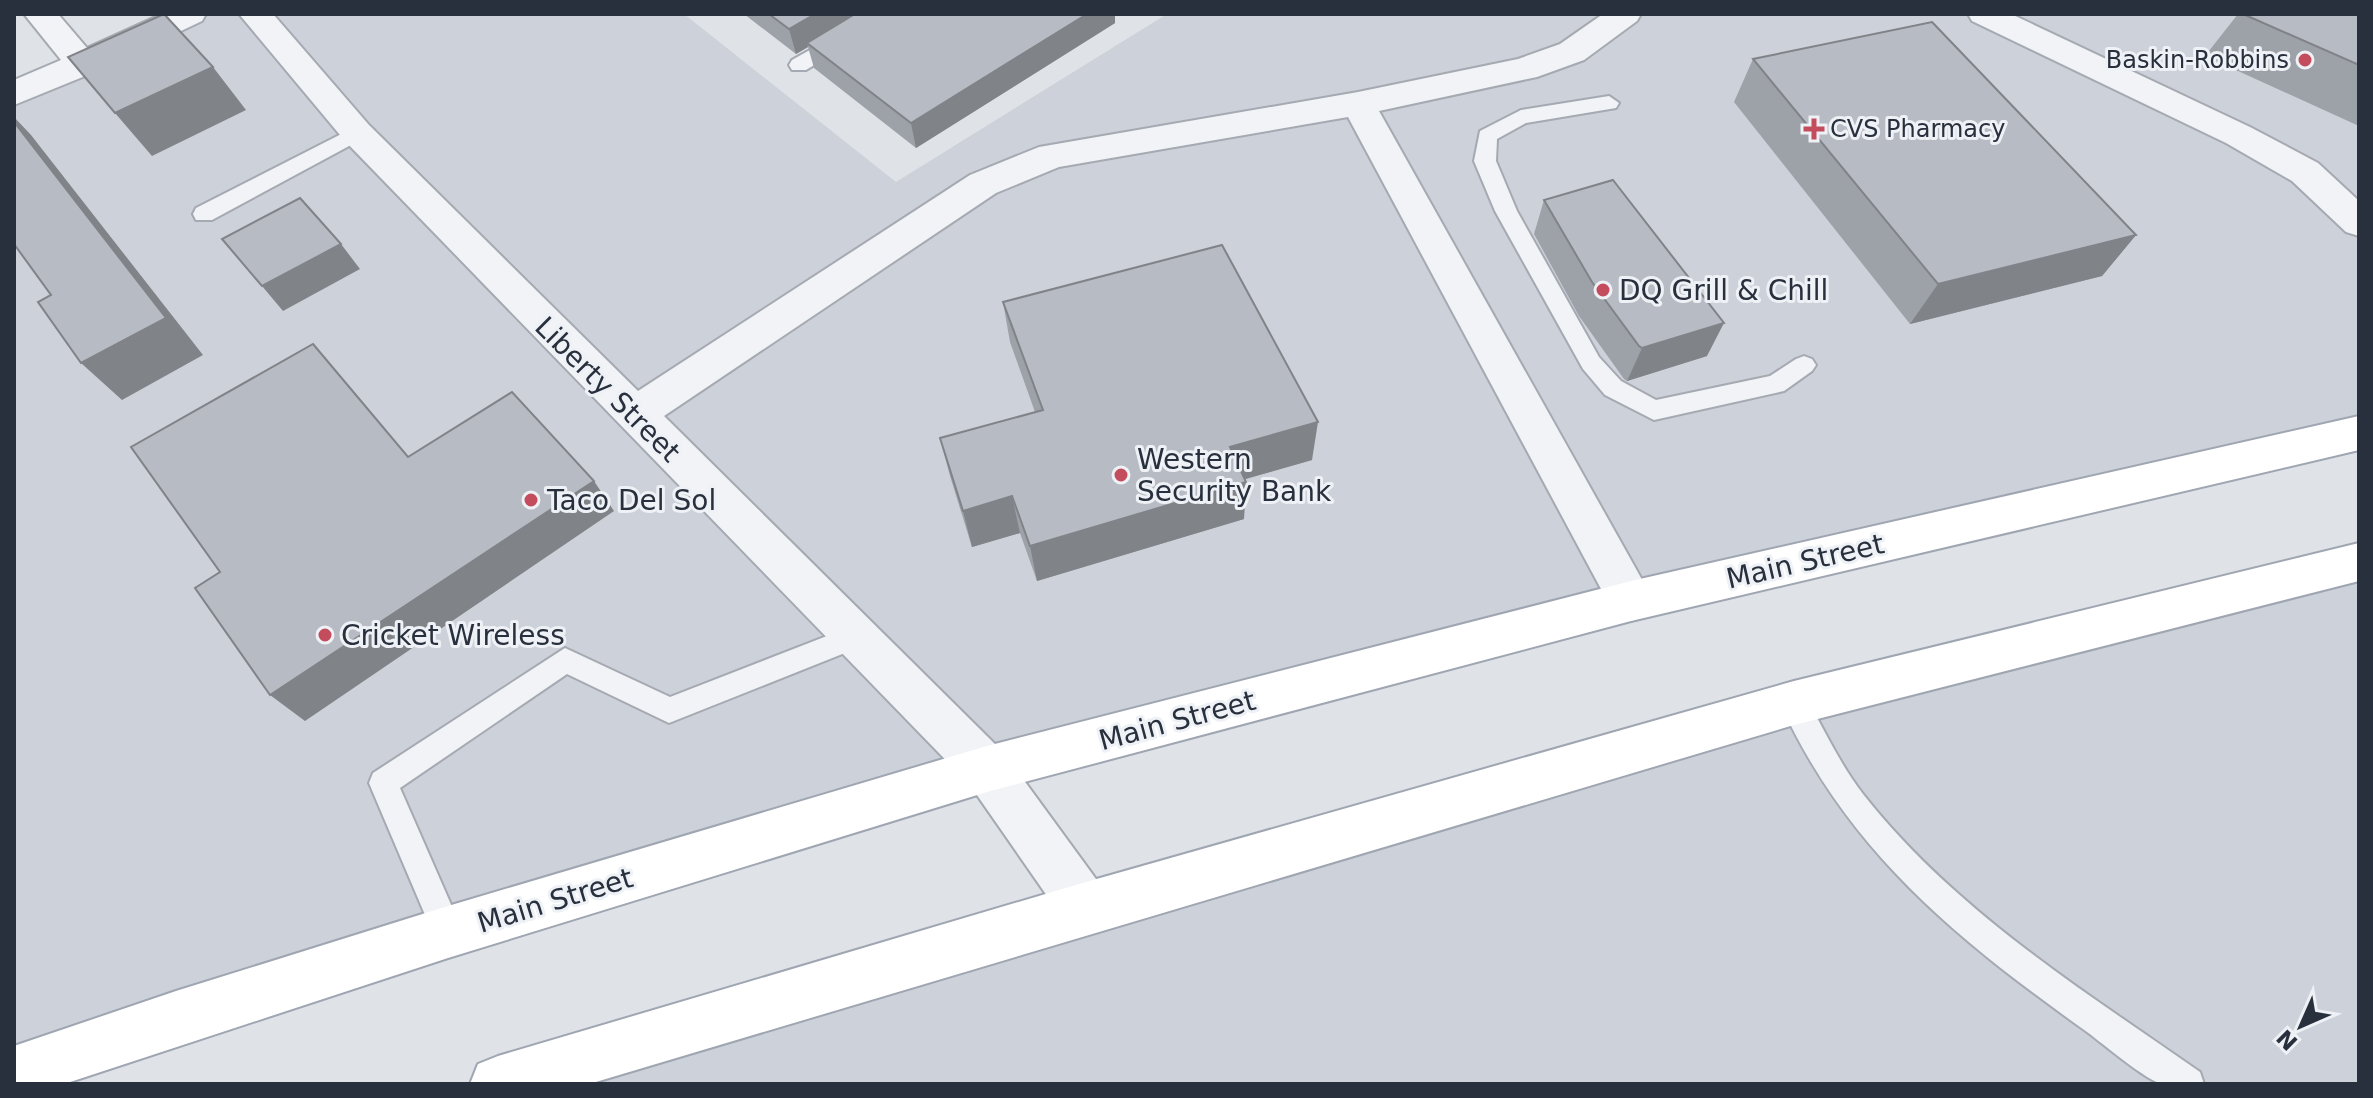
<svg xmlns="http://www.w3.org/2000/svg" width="2373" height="1098" font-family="'DejaVu Sans',sans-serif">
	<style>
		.built { fill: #cdd1d9 }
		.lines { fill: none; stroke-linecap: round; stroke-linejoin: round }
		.lane-casing { stroke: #a5a9b1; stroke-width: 4 }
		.street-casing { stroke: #a5a9b1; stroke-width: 4 }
		.primary-casing { stroke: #9fa6b2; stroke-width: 4 }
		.lane { fill: #f1f3f6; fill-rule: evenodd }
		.street { fill: #f1f3f6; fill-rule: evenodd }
		.primary { fill: #fff; fill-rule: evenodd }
		.wall { fill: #9da1a8 }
		.shaded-wall { fill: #808388 }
		.building { fill: #b7bbc3; stroke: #808388; stroke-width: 2 }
		.poi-dot { fill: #c34d5d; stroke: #eef1f5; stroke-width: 3 }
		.labels { text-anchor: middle; stroke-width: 6; stroke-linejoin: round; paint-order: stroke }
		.far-poi-label { font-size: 24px; fill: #29303d; stroke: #eef1f5; text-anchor: end }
		.poi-label { font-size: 28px; fill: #29303d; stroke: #eef1f5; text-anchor: start }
		.street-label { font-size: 28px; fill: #29303d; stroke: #eef1f5 }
	</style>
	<rect width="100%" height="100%" fill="#dfe2e7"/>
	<path class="built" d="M183 14H684L896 182 1167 14H2359V433L1631 601 14 1075V90Z
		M2359 567V1084H582L1086 908Z"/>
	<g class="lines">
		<g class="lane-casing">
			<path id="lane" d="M874 14H898L806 70H792L789 65 792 60Z
				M1609 96 1619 103 1616 108 1526 123 1497 139 1496 161 1517 211 1599 357 1621 381 1656 400 1770 376 1796 359 1804 356 1812 359 1816 365 1812 371 1784 391 1654 420 1605 395 1583 369 1495 211 1474 161 1480 131 1521 110Z
				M357 126 364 128 367 133 364 138 212 220H196L193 214 196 208Z
				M855 625 865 629 869 637 865 645 669 723 567 674 400 788 463 932 459 943 448 947 437 943 369 783 373 773 565 648 670 697Z
				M1794 690 1804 694C1823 727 1839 763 1863 794 1953 909 2081 989 2200 1072L2204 1084C2191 1084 2174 1087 2162 1084 2147 1081 2102 1043 2087 1032 1957 939 1848 852 1780 703L1784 694Z"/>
		</g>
		<g class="street-casing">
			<path id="street" d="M24 14H58L87 48 162 14H206L202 21 95 72 14 105V80L61 60Z
				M239 14H273L369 125 638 391 970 175 1039 147 1358 92 1518 59 1560 44 1603 14H1641L1637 21 1584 60 1537 77 1379 111 1654 601 1647 615 1631 621 1615 615 1348 117 1059 167 996 193 664 416 1004 753 1104 890 1112 908 1104 926 1086 934 1068 926 970 785 345 141Z
				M1968 14H2011L2250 127 2318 163 2359 201V236L2346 232 2292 181 2226 143 1972 21Z"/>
		</g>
		<g class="primary-casing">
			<path id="primary" d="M2359 416V450L1631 621 987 792 448 958 64 1084H14V1046L176 991 448 906 987 746 1631 581Z
				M2359 543V581L1794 725 589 1084H470L478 1064 498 1056 1086 882 1794 681Z"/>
		</g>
		<use href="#lane" class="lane"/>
		<use href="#street" class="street"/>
		<use href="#primary" class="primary"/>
	</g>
	<path class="wall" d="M744 14H1115V23L916 148 814 68 808 47 796 54Z
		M2238 14H2359V126L2205 56Z
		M1753 59 2136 235 2102 276 1910 324 1734 102Z
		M1544 200 1707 356 1627 381 1624 379 1579 316 1534 234Z
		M1003 302 1312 460 1245 479 1244 519 1037 581 1020 533 972 547 950 476 940 438 1035 412 1010 342Z"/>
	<path class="shaded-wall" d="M815 14H868L807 43 808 47 796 54 789 29Z
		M1087 14H1115V23L916 148 911 123Z
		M213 67 246 110 152 156 115 113Z
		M14 117 31 135 203 355 122 400 81 363 14 122Z
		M2136 235 2102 276 1910 324 1938 284Z
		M341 244 360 269 283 311 262 286Z
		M1724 323 1707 356 1627 381 1642 348Z
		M1318 422 1312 460 1228 484 1230 447Z
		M594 481 614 511 305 721 270 695Z
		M1246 482 1244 519 1037 581 1030 546Z
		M1012 496 1020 533 972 547 963 511Z"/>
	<path class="building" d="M164 14 213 67 115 113 68 57Z
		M769 14H815L789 29Z
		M855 14H1087L911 123 807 43Z
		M2243 14H2359V65Z
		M1932 22 2136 235 1938 284 1753 59Z
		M14 122 166 318 81 363 38 302 51 295 14 244Z
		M1613 180 1724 323 1642 348 1639 346 1592 282 1544 200Z
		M300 198 341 244 262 286 222 239Z
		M1222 245 1318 422 1230 447 1246 482 1030 546 1012 496 963 511 940 438 1043 410 1003 302Z
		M313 344 408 457 512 392 594 481 270 695 195 588 220 572 131 447Z"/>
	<g class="poi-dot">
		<circle cx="2305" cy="60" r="8"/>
		<path d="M1810 117h8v8h8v8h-8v8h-8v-8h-8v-8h8z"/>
		<circle cx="1603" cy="290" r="8"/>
		<circle cx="1121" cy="475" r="8"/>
		<circle cx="531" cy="500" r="8"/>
		<circle cx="325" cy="635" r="8"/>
	</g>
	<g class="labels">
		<g class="far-poi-label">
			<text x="2289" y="68">Baskin-Robbins</text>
			<text x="1830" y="137" text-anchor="start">CVS Pharmacy</text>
		</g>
		<g class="poi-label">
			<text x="1619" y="300">DQ Grill &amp; Chill</text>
			<text x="1137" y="469">Western<tspan x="1137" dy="32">Security Bank</tspan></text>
			<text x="547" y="510">Taco Del Sol</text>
			<text x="341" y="645">Cricket Wireless</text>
		</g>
		<g class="street-label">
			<text transform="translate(608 389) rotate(45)" y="10">Liberty Street</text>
			<text transform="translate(1805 561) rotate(-13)" y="10">Main Street</text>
			<text transform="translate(1177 720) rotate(-15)" y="10">Main Street</text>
			<text transform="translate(555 900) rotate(-17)" y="10">Main Street</text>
		</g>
	</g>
	<rect width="2373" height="1098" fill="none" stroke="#29303d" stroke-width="32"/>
	<g transform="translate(2301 1026) rotate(225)" stroke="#eef1f5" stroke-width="6" paint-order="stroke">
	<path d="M0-6L14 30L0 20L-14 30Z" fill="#29303d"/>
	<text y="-12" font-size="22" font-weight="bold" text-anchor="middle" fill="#29303d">N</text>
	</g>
</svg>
